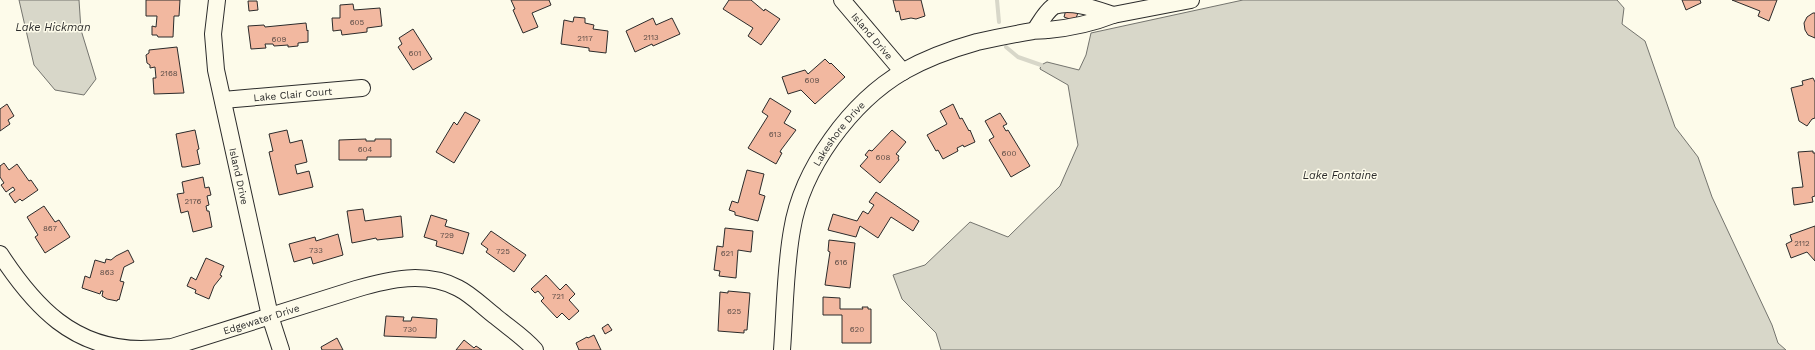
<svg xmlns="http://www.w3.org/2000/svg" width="1815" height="350" font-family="'Work Sans',sans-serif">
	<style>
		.water { fill: #d8d7c9; stroke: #74746e }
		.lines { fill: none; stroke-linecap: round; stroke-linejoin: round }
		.stream { stroke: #d8d7c9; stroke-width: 4 }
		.building { fill: #f2b8a0; stroke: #2b2b2b }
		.minor-casing { stroke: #2b2b2b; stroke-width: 18 }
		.minor { stroke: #fdfbea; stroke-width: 16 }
		.labels { text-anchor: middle; stroke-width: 3; stroke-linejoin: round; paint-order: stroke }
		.number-label { font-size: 8px; fill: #5d4e48 }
		.street-label { font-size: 10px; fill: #2b2b2b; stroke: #fdfbea }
		.water-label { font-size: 11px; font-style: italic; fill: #2b2b2b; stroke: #fdfbea }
	</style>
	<rect width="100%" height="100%" fill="#fdfbea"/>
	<path class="water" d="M19 0H79L81 30 96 79 84 95 55 90 34 65Z
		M1243 0H1617L1624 8 1622 24 1645 41 1675 127 1698 157 1712 197 1772 325 1778 343 1786 350H941L936 333 902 299 893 275 925 265 970 222 1008 237 1060 186 1078 145 1068 85 1040 69 1041 65 1047 62 1079 70 1086 55 1091 33Z"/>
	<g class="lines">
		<path class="stream" d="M997 0 999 22
			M1006 47 1018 57 1041 65"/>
	</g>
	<path class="building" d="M146 0H180L179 16H174L173 37H158L157 35H152V26L156 27 157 16H146Z
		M511 0H549L551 5 532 13 538 27 523 33 513 10 515 9Z
		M729 0H751L764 11 765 9 780 19 761 45 748 36 753 28 723 9Z
		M893 0H921L925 16 916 19 911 18 901 20 899 11 896 12Z
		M1682 0H1700L1701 3 1686 10Z
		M1732 0H1777L1769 21 1758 16 1760 11Z
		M248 1H257L258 10 249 11Z
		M353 4 354 10 380 8 382 26 367 28V32L342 35 341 30 333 31 332 18H340V5Z
		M1067 6 1079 10 1075 21 1064 17Z
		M1813 13H1815V38L1808 35 1805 30 1804 23 1807 17Z
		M574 17 585 18V23L594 25 593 29 608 31 606 53 589 51V48L561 44 564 20 573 22Z
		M653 18 656 25 672 18 680 34 653 46 652 44 635 52 626 31Z
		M306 23 307 31 308 30V42L298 43V46L288 47V45L274 46 273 44H265L266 48 251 49 248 26 264 25 265 27Z
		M413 29 432 59 413 70 398 47 402 44 399 38Z
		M177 47 184 93 154 94 153 78H156L155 67 150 68V65L147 63 146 55 149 53V50Z
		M825 59 830 64 831 63 845 77 815 104 801 90 788 94 782 77 805 70 808 74Z
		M1813 78 1815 82V118L1812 119 1807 126 1799 121 1791 88 1803 85 1802 81Z
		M770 98 791 111 784 123 796 130 781 150 780 152 782 153 776 164 748 148 768 116 762 112Z
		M7 104 14 116 8 120 10 124 0 131V109Z
		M953 104 960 119 962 118 969 131 970 130 975 142 964 147 963 145 957 148 958 151 943 159 938 150 936 151 927 135 947 124 940 111Z
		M465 112 480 120 454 163 436 152 454 122 457 125Z
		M1000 113 1007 124 1003 126 1006 131 1008 130 1030 166 1011 177 989 140 994 137 985 121Z
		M195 130 199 149 197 150 200 164 185 167H182L176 134Z
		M287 130 290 143 302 140 307 162 295 165 297 174 309 171 313 187 279 195 269 152 273 151 269 134Z
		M892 130 906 142 896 154 899 156 898 158 899 160 880 183 860 166 868 157 865 155 869 150 872 151Z
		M366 139V141H375V139H391V157H367V160H339V140Z
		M1813 151V153H1815V196L1812 197 1813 202 1794 205 1792 188 1803 187 1798 152Z
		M4 163 9 170 17 164 29 181 31 180 38 190 22 201 20 199 15 203 9 194 15 190 13 187 6 192 1 185 4 183 0 177V166Z
		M747 170 764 174 759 194 765 196 758 221 735 215V212L729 210 732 201 738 203Z
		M203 177 205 188 209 187 211 195 207 196 209 205 206 206 207 211H209L212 227 193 232 188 211 181 213 177 194 184 193 182 182Z
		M876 192 919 221 913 231 891 217 878 238 860 226 856 237 828 230 833 214 857 221 863 211 868 214 874 205 869 202Z
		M44 206 55 222 59 220 70 237 45 253 35 237 38 235 27 217Z
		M363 209 365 221 401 216 403 237 377 240 376 238 352 243 347 211Z
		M431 215 447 220 445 226 469 233 463 254 436 246 437 241 424 237Z
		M1815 226V261L1807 252 1791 258 1786 244 1792 241 1790 235Z
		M725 228 753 231 751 252 738 250 736 278 719 276 720 271 714 270 717 246 723 247Z
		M491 231 526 255 514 272 486 252 488 249 481 244Z
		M338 234 343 255 313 264 311 257 294 262 289 244 315 237 316 241Z
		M829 240 855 243 850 288 825 285 830 252 828 251Z
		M128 250 134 262 124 267 120 281 124 282 119 300 118 299 117 301 107 299 102 296 103 291H101L100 294 82 288 85 276 90 278 95 260 105 263 106 259 111 260 116 256Z
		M206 258 224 266 220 275 222 276 214 286 209 299 195 293 196 290 187 286 191 277 196 280Z
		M546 275 560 290 566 284 575 294 569 300 579 311 569 320 562 313 557 318 541 301 544 298 538 291 535 293 531 289Z
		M728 291 750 293 747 330H744V333L718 331 720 292 728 293Z
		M823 297 840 298V309H863L862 307H868V309H871V343H842V315H823Z
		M386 316 404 317 403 321H411L412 317 437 319 436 338 384 336Z
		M608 324 612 330 605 334 602 328Z
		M594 335 601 350H579L576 343 587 337 588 338Z
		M337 338 343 350H322L321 347Z
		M464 340 474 348 476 346 482 350H456Z"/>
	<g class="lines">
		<g class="minor-casing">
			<g id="minor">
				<path id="s1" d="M217 0 213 34 216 70 270 316 281 350"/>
				<path id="s2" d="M842 0 903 72"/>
				<path d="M1035 30C1040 23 1046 11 1054 6 1072 0 1095 9 1113 15"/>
				<path id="s3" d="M223 100 362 88"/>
				<path id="s4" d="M0 254C34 306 73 349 141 349 151 349 162 348 172 347L356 289C390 279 425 271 458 288 472 295 483 307 495 316 508 327 524 337 535 350"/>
				<path id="s5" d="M782 350C785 310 785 269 792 230 802 168 851 102 904 71 927 58 952 49 977 42 995 38 1015 34 1033 31 1038 30 1043 31 1048 30 1069 28 1093 23 1113 15L1191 0"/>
			</g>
		</g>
		<use href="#minor" class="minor"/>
	</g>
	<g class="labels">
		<g class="number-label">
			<text x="357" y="25">605</text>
			<text x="651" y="40">2113</text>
			<text x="585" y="41">2117</text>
			<text x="279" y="42">609</text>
			<text x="415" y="56">601</text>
			<text x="169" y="76">2168</text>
			<text x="812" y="83">609</text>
			<text x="775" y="137">613</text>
			<text x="365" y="152">604</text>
			<text x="1009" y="156">600</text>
			<text x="883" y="160">608</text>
			<text x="193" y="204">2176</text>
			<text x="50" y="231">867</text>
			<text x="447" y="238">729</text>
			<text x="1802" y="246">2112</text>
			<text x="316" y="253">733</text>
			<text x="503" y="254">725</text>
			<text x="727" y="256">621</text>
			<text x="841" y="265">616</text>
			<text x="107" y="275">863</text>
			<text x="558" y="299">721</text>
			<text x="734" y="314">625</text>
			<text x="410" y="332">730</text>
			<text x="857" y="332">620</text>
		</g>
		<g class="street-label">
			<text dy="4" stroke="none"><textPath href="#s2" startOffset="47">Island Drive</textPath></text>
			<text dy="4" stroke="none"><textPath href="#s3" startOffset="70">Lake Clair Court</textPath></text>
			<text dy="4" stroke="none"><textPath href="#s5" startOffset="229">Lakeshore Drive</textPath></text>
			<text dy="4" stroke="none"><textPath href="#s1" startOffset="179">Island Drive</textPath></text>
			<text dy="4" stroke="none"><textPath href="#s4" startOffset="303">Edgewater Drive</textPath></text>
		</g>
		<g class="water-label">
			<text x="53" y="31">Lake Hickman</text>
			<text x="1340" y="179">Lake Fontaine</text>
		</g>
	</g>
</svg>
